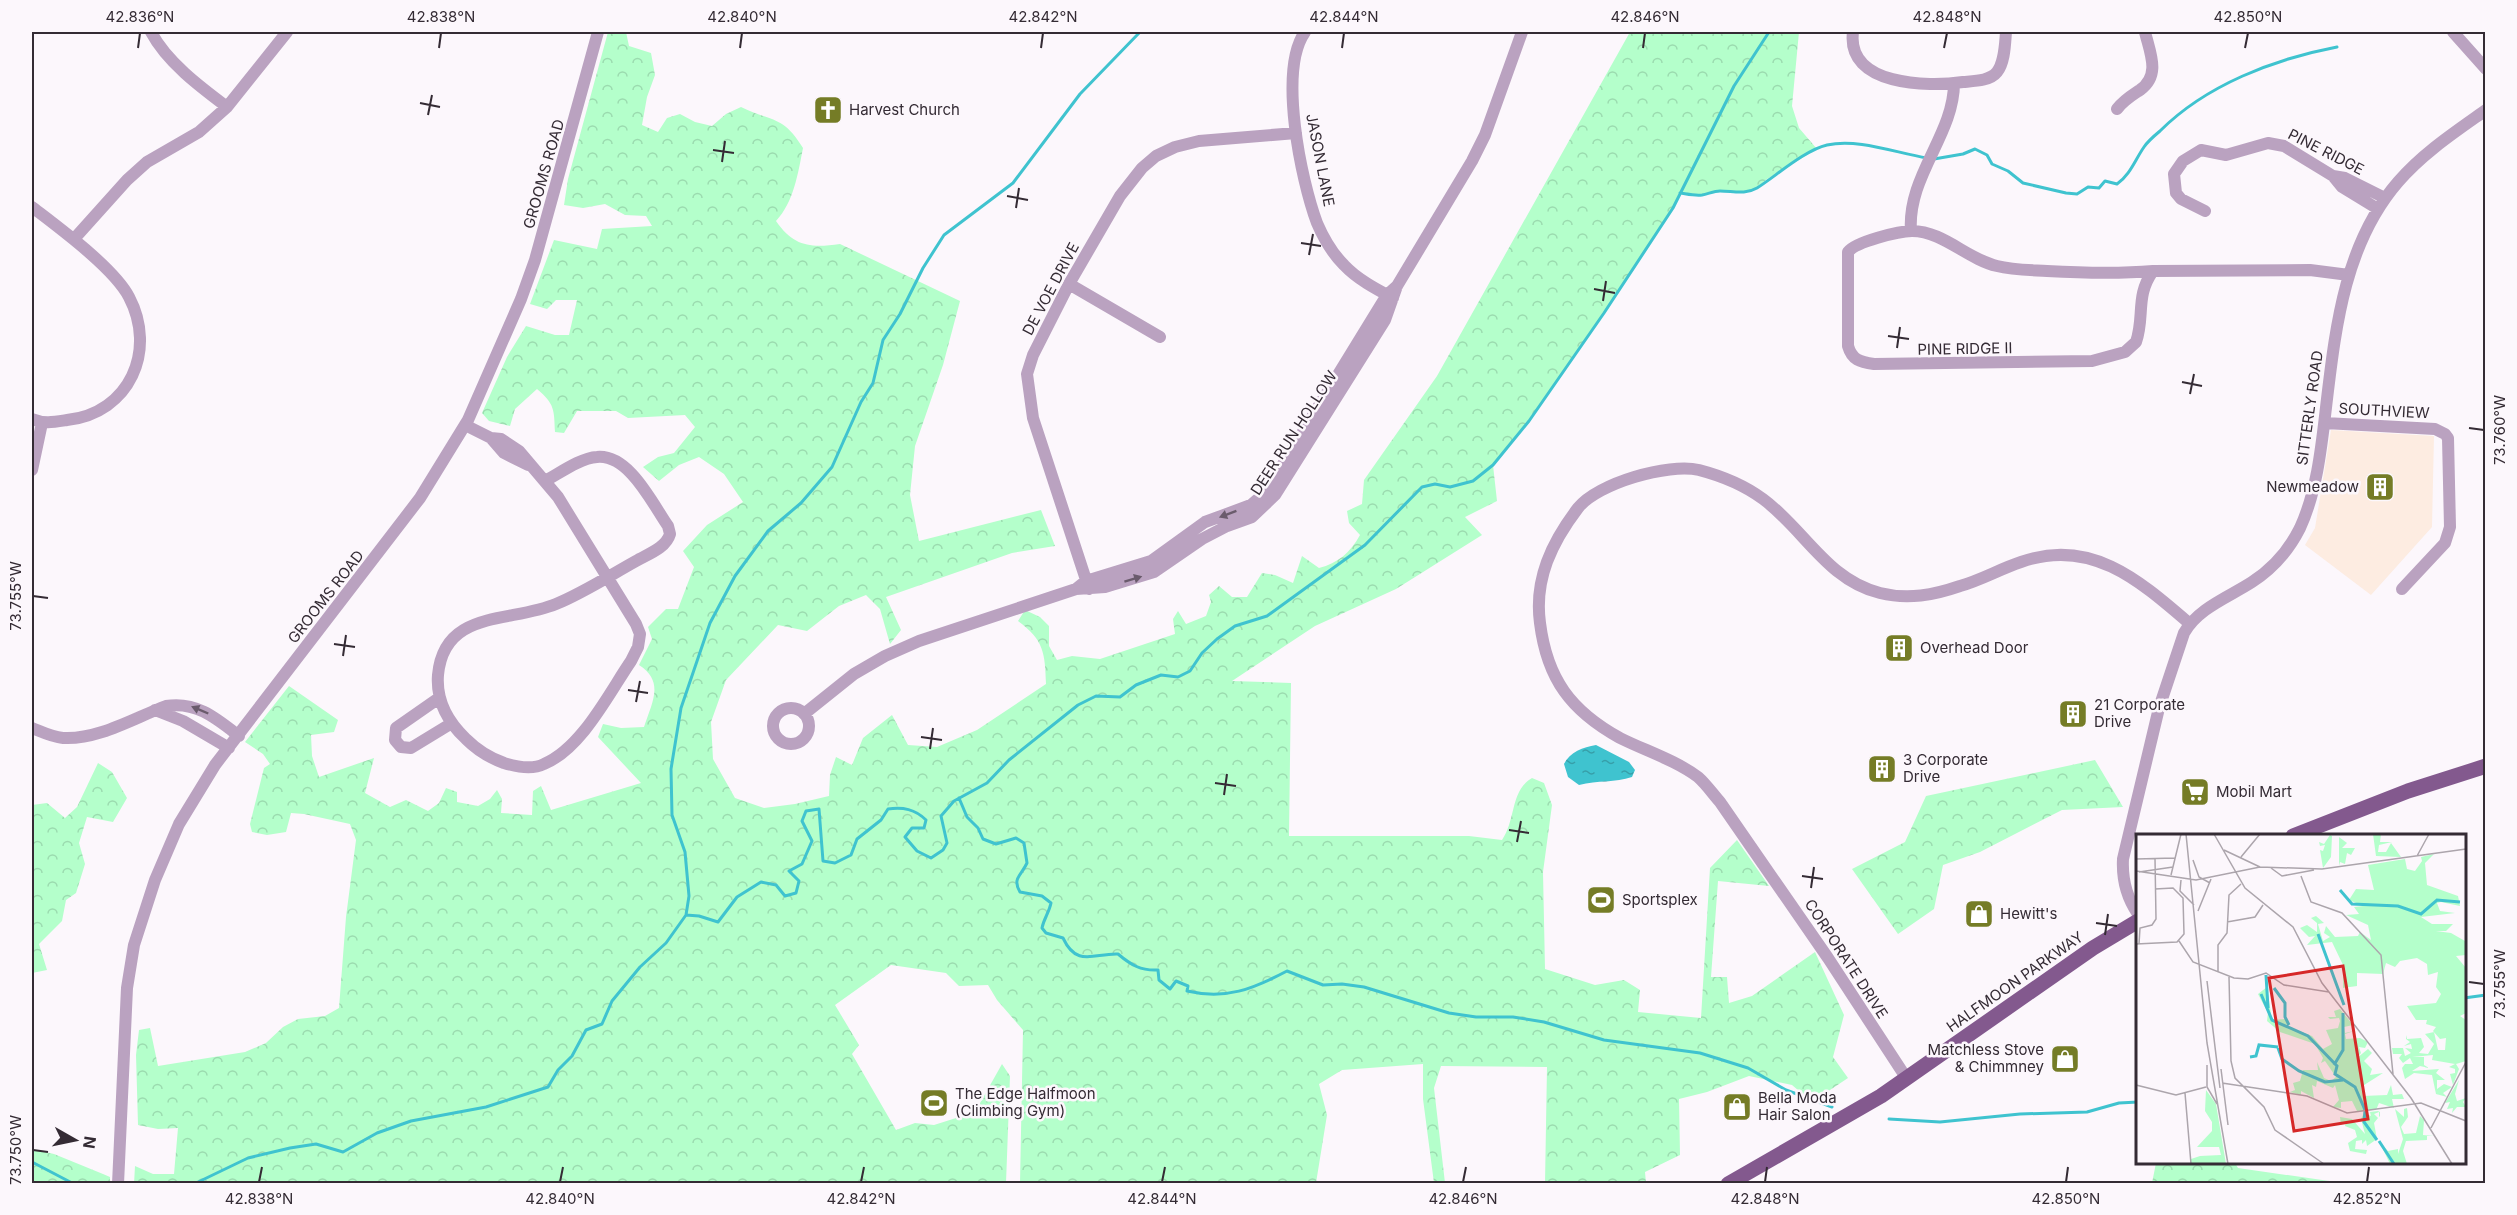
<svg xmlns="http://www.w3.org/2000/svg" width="2517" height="1215" font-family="Inter,sans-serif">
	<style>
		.education { fill: #fdece1 }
		.forest { fill: url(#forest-crowns) }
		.water { fill: url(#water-ripples) }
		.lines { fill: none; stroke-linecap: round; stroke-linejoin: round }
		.stream { stroke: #3fc3cf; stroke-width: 3 }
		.minor { stroke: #baa2c0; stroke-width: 12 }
		.major { stroke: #83598e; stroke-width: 15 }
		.oneway { fill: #6a5b6c }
		.ticks { fill: none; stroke: #342b34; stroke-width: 2 }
		.labels { text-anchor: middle; stroke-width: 5; stroke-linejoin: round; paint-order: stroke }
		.poi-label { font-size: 15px; fill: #342b34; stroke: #fcf7fc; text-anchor: start }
		.street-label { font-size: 15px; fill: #342b34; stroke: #fcf7fc }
		.inset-river { fill: none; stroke: #3fc3cf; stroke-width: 3 }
		.inset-road { fill: none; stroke: #aca5ac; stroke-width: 1.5 }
		.view { fill: #d62828; fill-opacity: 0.15; stroke: #d62828; stroke-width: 3 }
		.inset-edge { fill: none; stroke: #342b34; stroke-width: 3 }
		.neatline { fill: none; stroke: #342b34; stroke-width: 2 }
		.ticks-label { font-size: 15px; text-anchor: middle; fill: #342b34 }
	</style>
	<defs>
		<pattern id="forest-crowns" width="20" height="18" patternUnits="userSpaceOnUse" patternTransform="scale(1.5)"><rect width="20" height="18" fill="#b4ffcb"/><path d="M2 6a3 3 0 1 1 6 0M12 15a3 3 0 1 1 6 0" fill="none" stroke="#9bdbaf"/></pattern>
		<pattern id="water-ripples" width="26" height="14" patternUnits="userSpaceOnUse" patternTransform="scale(1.5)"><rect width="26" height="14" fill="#3fc3cf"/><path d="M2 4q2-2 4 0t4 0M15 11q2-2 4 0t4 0" fill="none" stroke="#369fa9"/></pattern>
	</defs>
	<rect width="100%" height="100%" fill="#fcf7fc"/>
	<path class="education" d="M2331 430 2434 436 2432 527 2371 595 2305 545 2315 528Z"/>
	<path class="forest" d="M608 32H626L629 46 651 53 655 75 647 97 642 125 658 132 667 118 680 114 695 122 712 126 726 114 741 107C772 122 783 115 803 148 798 173 794 202 776 221 794 247 811 248 840 244L960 301 943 365 915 446 910 495 919 541 1041 510 1055 546 1012 553 886 597 901 630 890 644 880 609 866 595 839 606 807 631 778 625 726 680 711 722 713 759 735 798 764 808 795 804 829 796 830 775 836 757 852 765 863 738 892 715 908 745 937 747 977 730 1046 684C1045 653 1044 640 1018 621L1025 610 1040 617 1049 626V646L1057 660 1072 656 1100 659 1175 634 1173 619 1178 611 1186 624 1206 616 1211 602 1209 595 1219 586 1232 597H1247L1262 573 1275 575 1293 583 1302 556 1319 568C1338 563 1350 553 1360 535L1349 523 1347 511 1362 504 1364 480 1437 376 1630 32H1799L1792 106 1799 128 1817 149 1767 179 1755 189 1743 193 1719 191 1700 195 1679 193 1673 208C1616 296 1559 384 1493 465L1497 501 1465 517 1482 535 1396 589 1315 626 1232 681 1291 683 1289 836H1469L1502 840C1516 820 1510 791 1532 778L1544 783 1552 805 1543 872 1545 969 1595 985 1624 980 1640 990 1638 1012 1701 1018 1710 868 1737 840 1769 886 1718 881 1711 977H1727L1729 1003 1752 996 1815 952 1844 1015 1833 1057 1848 1078 1812 1102 1792 1085 1749 1076 1707 1092 1679 1099 1680 1155 1645 1172 1646 1183H1545L1547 1067 1441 1066 1434 1088 1445 1183H1434L1423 1099V1064L1342 1070 1319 1084 1327 1115 1316 1183H1020L1023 1030 997 1000 988 985 959 986 946 973 891 965 835 1005 859 1045 852 1054 896 1130 915 1123 934 1125 975 1112 1002 1064 1010 1076 1006 1183 134 1184 135 1166 153 1174H174L178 1128 158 1129 138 1125 136 1055 139 1030 150 1028 158 1066 245 1052 266 1043 283 1027 298 1019 325 1016 339 1008 346 917 356 840 350 824 304 814 291 813 286 832 267 835 252 832 250 824 264 768 270 764 263 754 245 742 289 686 338 720 334 732 311 735 312 756 319 777 374 758 365 793 390 807 406 800 428 811 439 803 446 788 457 792V802L478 806 490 799 497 790 502 799 501 813 532 815 533 791 541 786 551 810 641 783 598 737 603 724 621 728 644 727C652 702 665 682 639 665L652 639 648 627 666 609H678L694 567 683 551 707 525 743 502 724 474 699 457 679 465 659 481 643 467 658 457 674 453 695 427 685 415 628 418 616 411H577L564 433 555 432C554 410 555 404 537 389L515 409 510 426 489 421 482 413 507 357 526 326 555 335H569L577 300H556L547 309 530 304 554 240 597 249 602 229 652 226 646 216 625 215 605 204 583 208 564 205 568 179Z
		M2095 760 2123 807 2062 810 1980 852 1943 865 1934 909 1898 934 1852 869 1905 842 1926 796Z
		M98 763 112 772 127 798 113 822 87 817 79 843 85 864 76 893 66 900 62 921 39 944 47 970 32 973V805L47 803 65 818 77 807Z
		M32 1149 54 1154 103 1174 110 1177V1183H32Z
		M2235 1163 2238 1168 2343 1183H2152L2156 1163Z"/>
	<path class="water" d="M1596 745 1629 762 1635 770 1632 777C1615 783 1598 780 1579 785L1568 777 1564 764C1570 752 1583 747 1596 745Z"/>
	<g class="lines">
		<path class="stream" d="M1934 159 1963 154 1975 149 1987 155 1992 164 2008 171 2023 183 2066 193 2077 194 2088 187 2099 188 2105 181 2117 184C2130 175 2135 160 2144 147 2148 141 2154 136 2160 131 2206 85 2274 59 2337 47
			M1680 193C1687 194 1695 196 1702 195 1708 194 1714 191 1720 191 1733 191 1745 195 1757 188 1776 176 1805 150 1827 145 1858 138 1896 153 1927 158
			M959 798 967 817 978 828 983 839 996 844 1016 838 1024 843 1027 863C1021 876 1012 878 1020 892L1042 896 1051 903C1049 913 1044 918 1042 928L1046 933 1063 938C1077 968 1094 953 1118 954 1131 965 1141 971 1158 970L1159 980 1170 989 1176 981 1188 986 1187 991C1226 1000 1253 989 1287 971L1323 985 1342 984 1364 987 1449 1013 1476 1017H1513L1544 1022 1604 1040 1700 1053 1748 1068 1786 1090 1832 1107
			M686 915 689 896 685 852 672 815 671 769 681 708 710 623 735 576 768 531 801 503 832 467 861 402 873 383 883 340 900 314 923 268 944 235 1013 183 1080 94 1140 32
			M2464 998 2486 995
			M1889 1119 1940 1122 2020 1114 2087 1112 2119 1103 2138 1102
			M32 1162 74 1184
			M194 1184 248 1158 290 1148 316 1144 343 1152 377 1133 411 1121 486 1107 548 1087 558 1070 572 1056 586 1030 602 1024 612 1001 640 967 666 943 686 915 699 916 718 922 737 897 761 882 776 885 785 896 796 893 799 881 789 871 802 864 812 841 802 821 806 811 819 809 823 861 835 863 851 855 857 839 881 820 888 809C903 807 915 809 926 820L924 828H912L905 837 917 851 931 858 943 850 947 843 941 816 954 801 987 783 1009 760 1078 705 1096 696 1120 697 1136 685 1161 675 1178 677 1190 671 1202 653 1217 639 1235 626 1267 616 1365 545 1422 487 1435 484 1450 487 1473 481 1493 465 1529 421 1604 313 1673 208 1734 86 1769 32"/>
		<path class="minor" d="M151 32C167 62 199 86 227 107
			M1305 32C1278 70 1301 180 1317 223 1323 237 1333 254 1344 265 1357 279 1376 289 1393 298
			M1853 32C1846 86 1928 87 1963 82 1974 81 1990 81 1997 72 2005 62 2005 43 2006 32
			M2453 32 2486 69
			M2117 109C2124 100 2131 96 2140 90 2161 75 2150 53 2145 32
			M2333 176 2342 187 2378 209
			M32 207C58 227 114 268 129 297 157 350 130 413 67 420 54 422 44 424 32 419
			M2205 211 2181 199 2176 193 2174 174 2183 161 2201 150 2226 155 2268 143 2284 146 2333 176 2345 178 2385 198
			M1911 231C1907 176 1954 135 1954 83
			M74 239 127 180 147 162 199 132 227 107 287 32
			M2153 271C2118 274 2083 273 2047 271 2031 270 2013 270 1997 266 1967 259 1943 231 1912 231 1899 231 1855 242 1848 252V346C1852 360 1860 362 1874 364L2092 361 2125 352 2136 342C2145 316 2135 296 2153 271L2310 270 2349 275
			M1069 284 1160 337
			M2325 423 2435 429 2445 434 2448 438 2450 527 2445 543 2402 589
			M465 425 491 438 504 453 528 465
			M491 438 501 439 519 451 558 497 636 624 640 634 638 647 631 661C609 693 582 748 544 764 532 770 517 767 504 763 490 758 477 750 466 739 448 722 436 701 438 675 444 609 511 623 556 604 583 593 609 576 636 561 648 554 666 548 670 534L668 526C652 503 629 454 597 457 580 458 560 473 545 481
			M32 470 42 423
			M1076 589 1105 587 1154 572 1202 539 1227 526 1252 517 1275 495 1385 320 1397 286 1472 161 1485 135 1522 32
			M1089 589 1033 418 1027 374 1033 355 1069 284 1120 196 1142 168 1156 156 1175 147 1199 141 1296 133
			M439 698 396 728 395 740 401 747 411 748 452 723
			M773 726a18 18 0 1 1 36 0a18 18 0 1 1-36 0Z
			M155 710 183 721 229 748
			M804 714 854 674 885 656 919 641 1076 589 1086 581 1151 561 1205 522 1251 505 1266 492 1387 295 1397 286
			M32 728C42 732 52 737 63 738 98 740 134 718 166 706 196 701 216 718 239 736
			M2138 914C2127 898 2122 878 2123 859L2159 708 2184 633C2198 608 2229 597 2252 582 2272 569 2289 550 2300 528 2318 489 2322 441 2327 399 2336 323 2346 242 2398 182 2423 153 2455 132 2486 110
			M1907 1079 1828 958 1720 802C1713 794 1706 784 1698 777 1675 760 1646 751 1620 738 1571 711 1547 679 1540 623 1534 579 1552 542 1578 508 1598 483 1668 463 1699 470 1722 476 1744 485 1763 499 1804 529 1827 580 1880 593 1908 600 1934 595 1960 586 1981 580 2000 569 2021 562 2091 537 2140 581 2190 624
			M118 1184 127 988 134 945 155 880 179 824 215 765 420 498 468 420 521 299 535 260 598 32"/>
		<path class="major" d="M2293 836 2408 791 2486 766
			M1728 1184 1881 1096 2093 948 2138 921"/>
	</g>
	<defs><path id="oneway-solid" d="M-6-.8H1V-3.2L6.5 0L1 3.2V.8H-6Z" transform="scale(1.5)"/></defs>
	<g class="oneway">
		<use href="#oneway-solid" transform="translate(1228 514) rotate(159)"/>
		<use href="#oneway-solid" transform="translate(1133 579) rotate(-17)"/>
		<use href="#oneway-solid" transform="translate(200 710) rotate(-157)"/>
	</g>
	<path class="ticks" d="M138 48 140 33M439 48 441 33M740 48 742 33M1041 48 1043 33M1342 48 1344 33M1643 48 1645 33M1944 48 1947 33M2245 48 2248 33M420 103 440 107M428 115 432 95M713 150 734 153M722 162 725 141M1007 196 1028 200M1016 208 1019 188M1301 243 1321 246M1309 255 1313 234M1594 289 1615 293M1603 301 1606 281M1888 336 1909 339M1897 348 1900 327M2182 382 2202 386M2190 394 2194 374M2469 428 2484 430M33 596 48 598M334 644 355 647M343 656 346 635M628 690 648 693M636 702 640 681M921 737 942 740M930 749 933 728M1215 783 1236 786M1224 795 1227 774M1509 830 1529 833M1517 842 1521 821M1802 876 1823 879M1811 888 1814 867M2096 923 2117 926M2105 935 2108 914M2469 982 2484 984M33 1150 48 1152M259 1182 262 1167M560 1182 563 1167M861 1182 864 1167M1162 1182 1165 1167M1463 1182 1466 1167M1765 1182 1767 1167M2066 1182 2068 1167M2367 1182 2369 1167"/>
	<defs>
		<g id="church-square" transform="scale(1.5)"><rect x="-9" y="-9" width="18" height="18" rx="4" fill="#757c26" stroke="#fcf7fc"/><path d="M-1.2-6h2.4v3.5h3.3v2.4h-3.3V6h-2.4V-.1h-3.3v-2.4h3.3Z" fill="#fff"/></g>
		<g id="building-square" transform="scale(1.5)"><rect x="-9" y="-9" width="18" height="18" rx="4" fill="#757c26" stroke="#fcf7fc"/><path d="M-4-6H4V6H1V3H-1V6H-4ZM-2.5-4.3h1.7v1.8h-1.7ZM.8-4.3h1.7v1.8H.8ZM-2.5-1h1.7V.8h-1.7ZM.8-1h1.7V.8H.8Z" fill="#fff"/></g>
		<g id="supermarket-square" transform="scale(1.5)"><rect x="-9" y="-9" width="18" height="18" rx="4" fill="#757c26" stroke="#fcf7fc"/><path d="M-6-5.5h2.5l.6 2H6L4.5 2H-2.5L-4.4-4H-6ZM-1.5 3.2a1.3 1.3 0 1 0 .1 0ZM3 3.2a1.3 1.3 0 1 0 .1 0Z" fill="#fff"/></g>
		<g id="stadium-square" transform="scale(1.5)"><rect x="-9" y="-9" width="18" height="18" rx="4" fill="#757c26" stroke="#fcf7fc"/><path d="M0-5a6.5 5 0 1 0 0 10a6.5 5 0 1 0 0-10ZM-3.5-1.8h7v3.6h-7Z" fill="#fff"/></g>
		<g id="shop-square" transform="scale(1.5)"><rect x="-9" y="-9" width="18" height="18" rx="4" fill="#757c26" stroke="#fcf7fc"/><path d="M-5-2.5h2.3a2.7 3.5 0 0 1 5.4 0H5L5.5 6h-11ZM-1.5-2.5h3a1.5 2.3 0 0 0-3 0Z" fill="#fff"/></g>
	</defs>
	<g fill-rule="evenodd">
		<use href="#church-square" x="828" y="110"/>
		<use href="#building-square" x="2380" y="487"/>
		<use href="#building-square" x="1899" y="648"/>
		<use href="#building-square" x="2073" y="714"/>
		<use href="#building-square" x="1882" y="769"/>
		<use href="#supermarket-square" x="2195" y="792"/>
		<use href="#stadium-square" x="1601" y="900"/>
		<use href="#shop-square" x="1979" y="914"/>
		<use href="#shop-square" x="2065" y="1059"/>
		<use href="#stadium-square" x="934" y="1103"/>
		<use href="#shop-square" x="1737" y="1107"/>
	</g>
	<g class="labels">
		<g class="poi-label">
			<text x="849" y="115">Harvest Church</text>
			<text x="2359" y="492" text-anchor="end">Newmeadow</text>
			<text x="1920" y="653">Overhead Door</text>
			<text x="2094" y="710">21 Corporate<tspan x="2094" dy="17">Drive</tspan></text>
			<text x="1903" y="765">3 Corporate<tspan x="1903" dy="17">Drive</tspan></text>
			<text x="2216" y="797">Mobil Mart</text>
			<text x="1622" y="905">Sportsplex</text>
			<text x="2000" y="919">Hewitt's</text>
			<text x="2044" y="1055" text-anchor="end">Matchless Stove<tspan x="2044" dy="17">&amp; Chimmney</tspan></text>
			<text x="955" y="1099">The Edge Halfmoon<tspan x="955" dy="17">(Climbing Gym)</tspan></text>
			<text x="1758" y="1103">Bella Moda<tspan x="1758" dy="17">Hair Salon</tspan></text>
		</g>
		<g class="street-label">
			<text transform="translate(2326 152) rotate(27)" y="5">PINE RIDGE</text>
			<text transform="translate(1320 160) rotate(79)" y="5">JASON LANE</text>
			<text transform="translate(544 174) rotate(-74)" y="5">GROOMS ROAD</text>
			<text transform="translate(1051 289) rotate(-62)" y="5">DE VOE DRIVE</text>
			<text transform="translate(1965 349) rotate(-1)" y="5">PINE RIDGE II</text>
			<text transform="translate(2310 408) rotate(-82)" y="5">SITTERLY ROAD</text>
			<text transform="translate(2384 411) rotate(3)" y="5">SOUTHVIEW</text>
			<text transform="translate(1294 433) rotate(-57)" y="5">DEER RUN HOLLOW</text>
			<text transform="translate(326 597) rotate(-52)" y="5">GROOMS ROAD</text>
			<text transform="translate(1846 959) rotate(57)" y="5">CORPORATE DRIVE</text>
			<text transform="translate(2015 982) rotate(-35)" y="5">HALFMOON PARKWAY</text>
		</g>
	</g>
	<g transform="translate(2136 834)">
		<rect width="330" height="330" fill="#fcf7fc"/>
		<path d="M237 0H245L244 8H256L243 11 242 18H250L255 9 265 23 240 22ZM194 1 196 2 195 23 187 34 184 16 187 17 189 11 184 12 183 8 188 10ZM203 3 211 9 206 14H219L215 21 211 19 209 30 204 28 203 32ZM298 20 289 29 291 51 322 62 324 72 305 68 301 69 304 77 319 79 285 83 296 90H317L310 97H300L315 99 329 107 330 121 320 122 330 134V179L324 182 330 186V227L320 230 323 235 317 251 314 240 319 239V235L313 233 319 230 296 226 297 221 276 223H288V231L293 234 284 232 276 237 303 235 300 239 309 246H301V255L308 250 316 253 307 259 311 263 300 260 296 241 278 239 269 245 266 234 269 230H277L274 224 267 229 263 224 266 220H257L256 214H267L269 222 275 219 269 214 276 215 275 210 268 212 274 208 270 205V201L271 205 285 204 288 213 283 219 292 220 298 210 289 200 298 198 302 216H309L310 204 304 205 297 197 300 193 290 190 291 186H280L271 172 300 169 305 160 300 153 302 138 292 141 291 130 281 124 264 127 259 133 250 129 247 140 221 139V152L207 154V131L196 108 171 111 179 102 173 103 164 94 171 91 181 98V89L175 84 180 82 188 89 182 90 187 107 194 103 188 99 190 92 199 103 222 102 224 98 235 106 232 91 210 81 223 80 218 73 227 72 213 66 220 55 238 56 232 31 269 25 271 35 279 37 286 27 285 23ZM131 153 136 186 149 185 153 193 176 202 187 215 196 210 190 196 202 194 204 187 203 184 194 185 192 183H200L198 177 204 175 217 191 208 193 209 199 218 197 209 200 210 205 224 204 232 208 229 214 223 213 225 219 221 224 232 215 236 219 228 227 236 235 234 241 247 239 225 253 227 262 251 261 255 251 257 261 266 260 268 265H256L258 274 243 269 240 276 221 277 216 267 205 268V274L197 273 203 266 199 251 197 254 181 247 180 253 176 251 178 264 165 257V261L154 258 159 256 157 249 164 247 167 236H182L181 228 188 244 195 247 200 243 189 227 185 229 187 224 179 210 144 198 131 187 132 179 122 160ZM323 246 319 260 321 267 330 264 327 268 330 273H321L316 279 317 274 311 275 314 268 309 269ZM70 256 80 270 90 330H55V325L64 322 85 321 83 313H61L76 297V288L69 277ZM271 274 272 283 265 293 268 300 280 299 284 282 288 286 287 301 298 302H291V306L270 307 267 317 271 330H254L243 307 252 317 262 315V320L267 305 259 275 268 283V275ZM234 278 242 277 244 278V282L243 283V278L238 280 242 284 238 289 241 305 231 312 230 306 226 310V306L220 307 219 315 231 316 230 320 214 317 212 309 221 303 219 296 209 292 210 288 205 291 204 283 216 285 229 300 225 285 228 279 235 282Z" fill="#b4ffcb"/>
		<path class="inset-river" d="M204 56 216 70 262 72 285 80 301 66 324 68M182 100 208 171M130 141 132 174M138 154 149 169V183L153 191M125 160 136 186 172 202 201 232 199 240 219 253 229 276 228 288 241 306M142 214 146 225 163 237 189 248 207 246M114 223 120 222 123 211 142 213M198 231 207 216V179M243 307 258 330"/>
		<path class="inset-road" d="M50 0 71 209 92 330M78 0 109 54 157 93 186 149 275 264 316 330M88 16 124 33M281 22 293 0M105 23 124 0M0 25 39 24M57 26 63 43 74 49M135 34 146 42 178 36M0 37 60 46 124 33 186 35 330 15M3 38 37 33M35 41 45 0M165 42 175 68 206 79 245 121 257 240M45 46 44 57 58 71M62 77 75 45M91 88 119 83 127 71M43 107 57 128 98 144 112 145 130 139 148 151 193 158M0 110 41 108 48 100 47 64 37 54 19 55M3 110 4 94 16 91 20 85 19 24M82 138V111L91 99 93 61 105 50M93 143 95 227 99 244 128 273 139 296 188 330M71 147 84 254M71 231V253L81 270M85 235 92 291M86 249 171 262 211 279 285 269 330 287M0 251 40 261 70 253M49 259 55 330M295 294 330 228"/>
		<path class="view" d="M207 132 232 285 158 297 133 144Z"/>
		<rect width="330" height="330" class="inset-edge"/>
	</g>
	<rect width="2517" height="1215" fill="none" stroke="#fcf7fc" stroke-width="66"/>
	<g transform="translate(75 1140) rotate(99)" stroke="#fcf7fc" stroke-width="4.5" paint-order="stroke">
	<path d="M0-4.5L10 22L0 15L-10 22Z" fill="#342b34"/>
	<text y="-9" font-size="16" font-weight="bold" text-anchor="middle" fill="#342b34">N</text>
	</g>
	<rect x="33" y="33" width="2451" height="1149" class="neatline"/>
	<g class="ticks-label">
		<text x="140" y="22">42.836°N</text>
		<text x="441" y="22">42.838°N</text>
		<text x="742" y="22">42.840°N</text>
		<text x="1043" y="22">42.842°N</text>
		<text x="1344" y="22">42.844°N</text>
		<text x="1645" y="22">42.846°N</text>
		<text x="1947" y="22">42.848°N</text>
		<text x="2248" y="22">42.850°N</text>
		<text transform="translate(2500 430) rotate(-90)" y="5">73.760°W</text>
		<text transform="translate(16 596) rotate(-90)" y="5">73.755°W</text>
		<text transform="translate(2500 984) rotate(-90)" y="5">73.755°W</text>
		<text transform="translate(16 1150) rotate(-90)" y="5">73.750°W</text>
		<text x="259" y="1204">42.838°N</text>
		<text x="560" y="1204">42.840°N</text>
		<text x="861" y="1204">42.842°N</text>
		<text x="1162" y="1204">42.844°N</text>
		<text x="1463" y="1204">42.846°N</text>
		<text x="1765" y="1204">42.848°N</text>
		<text x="2066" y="1204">42.850°N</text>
		<text x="2367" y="1204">42.852°N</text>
	</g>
</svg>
